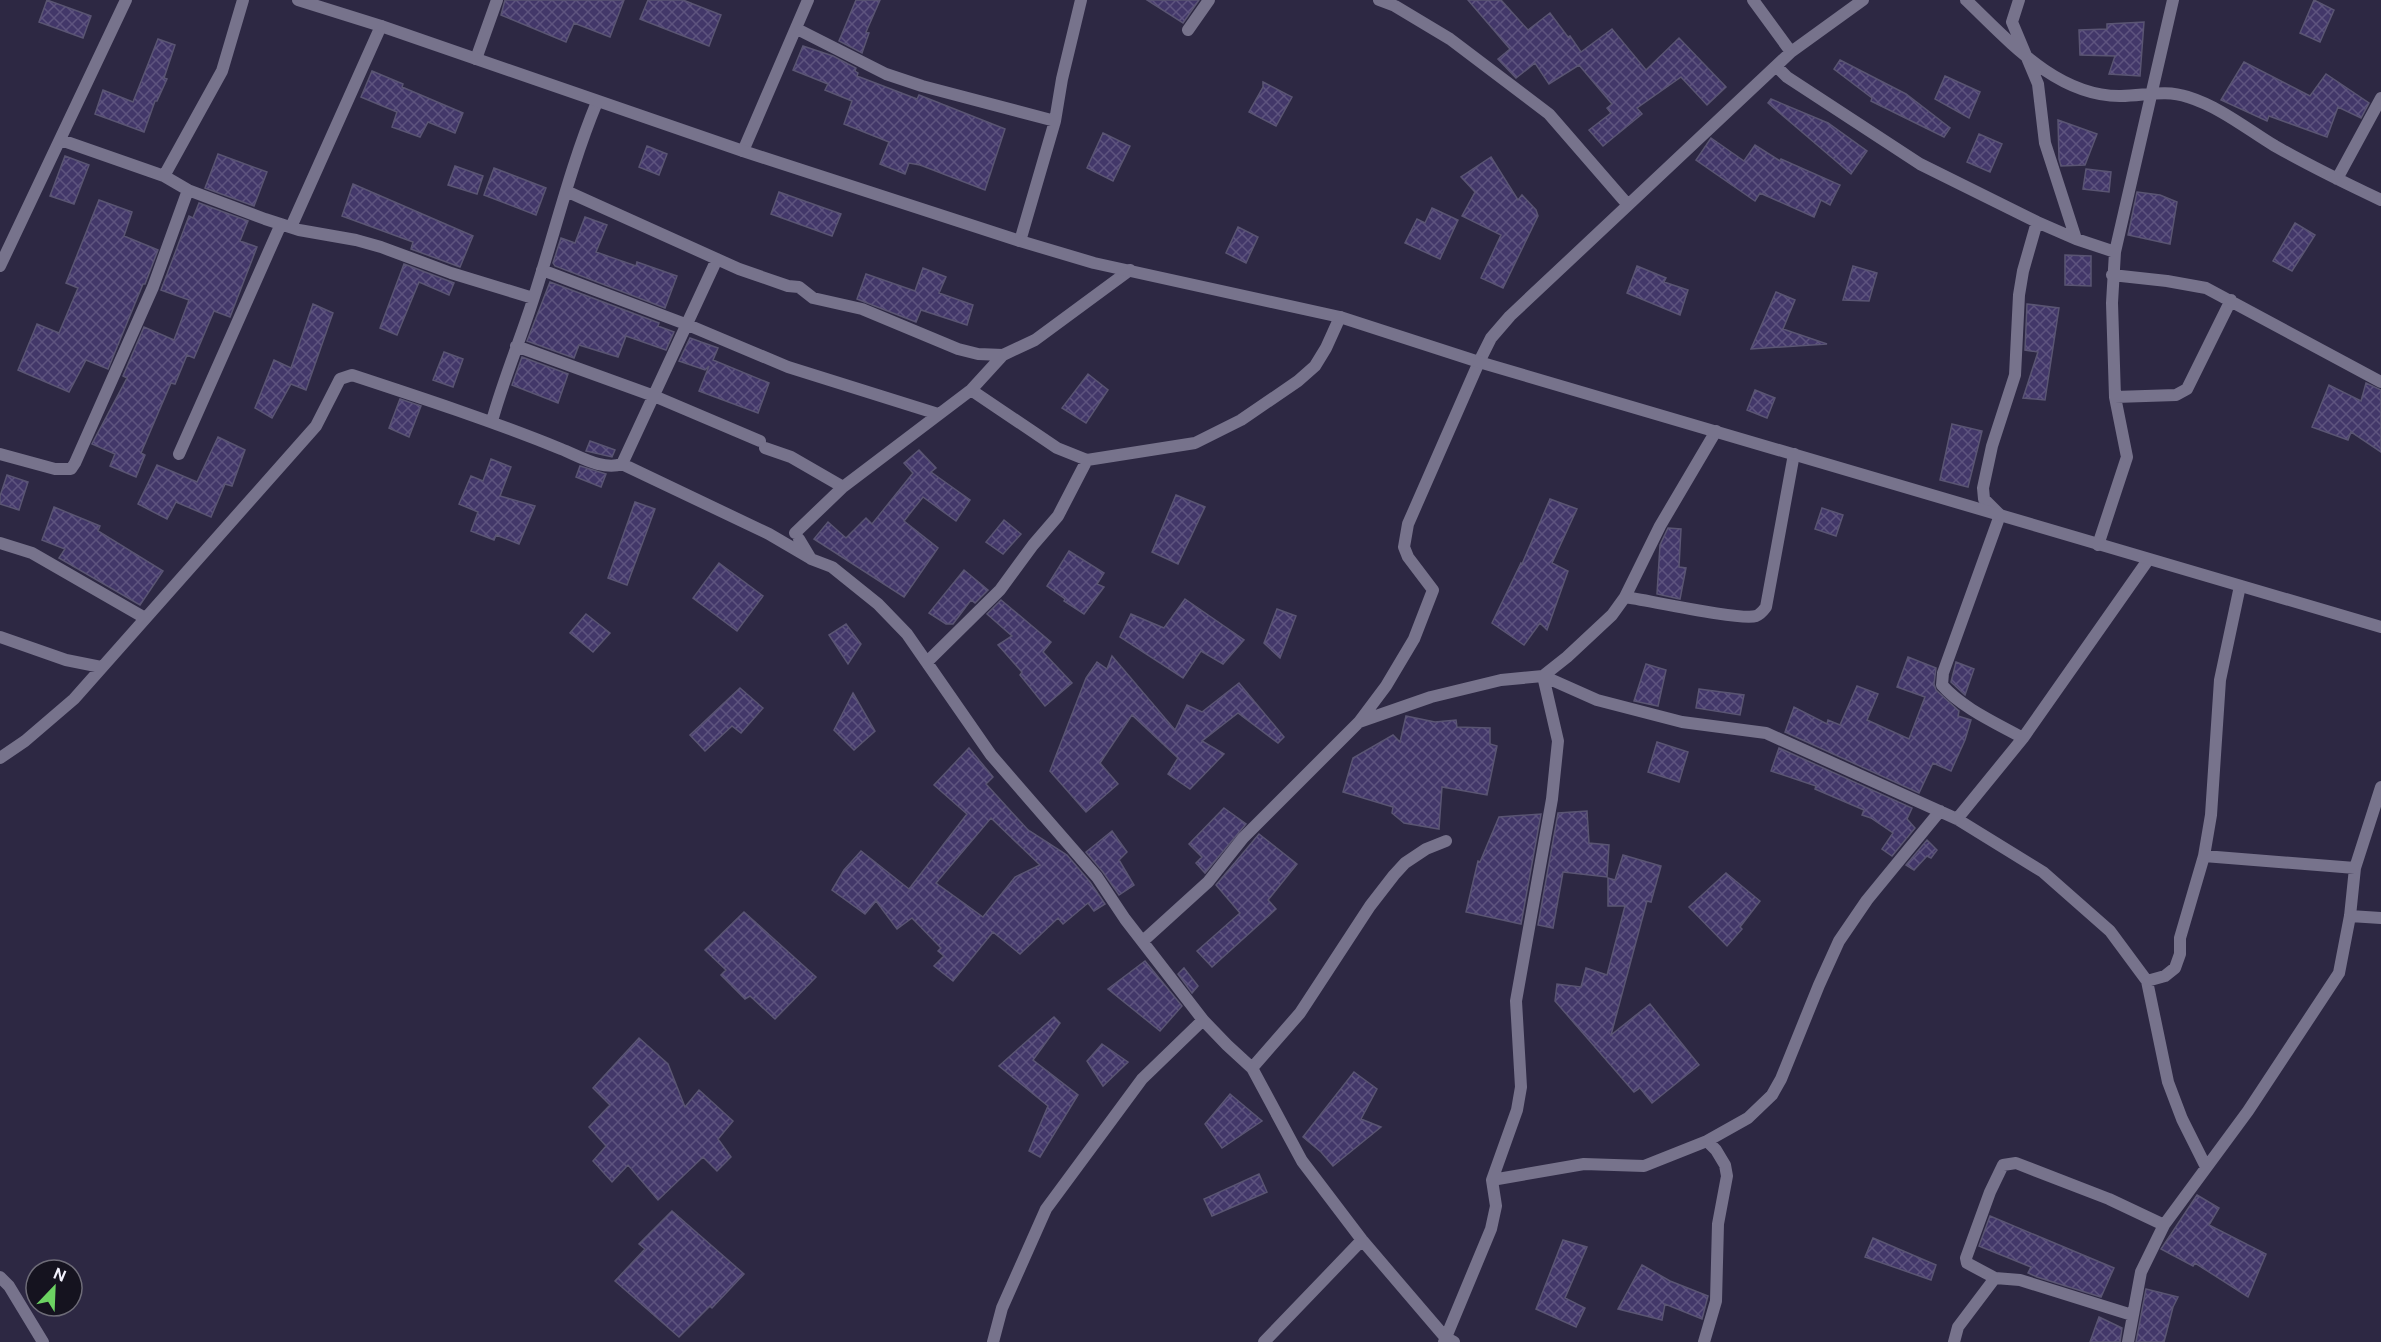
<svg xmlns="http://www.w3.org/2000/svg" width="2381" height="1342" font-family="'DM Sans',sans-serif">
	<style>
		.building { fill: url(#building-cross-hatch); stroke: #5a5573; stroke-width: 1.5; fill-rule: evenodd }
		.lines { fill: none; stroke-linecap: round; stroke-linejoin: round }
		.minor { stroke: #77738c; stroke-width: 12 }
		.tertiary { stroke: #77738c; stroke-width: 12 }
	</style>
	<defs>
		<pattern id="building-cross-hatch" width="8" height="8" patternUnits="userSpaceOnUse" patternTransform="scale(1.5)"><rect width="8" height="8" fill="#423769"/><path d="M0 0l8 8M0 8l8-8" fill="none" stroke="#5e547f"/></pattern>
	</defs>
	<rect width="100%" height="100%" fill="#2d2843"/>
	<path class="building" d="M47 0 91 16 83 38 39 22Z
		M505 0H624L610 37 574 23 566 42 501 15Z
		M648 0H683L721 15 709 46 640 19Z
		M856 0H880L866 32 869 33 862 53 839 41Z
		M1147 0H1199L1183 23Z
		M1468 0H1501L1528 30 1550 13 1568 37 1570 36 1581 52 1612 29 1646 70 1679 38 1726 87 1707 105 1681 77 1637 108 1642 114 1603 146 1589 130 1611 113 1607 108 1612 104 1579 65 1549 84 1535 63 1516 78 1498 59 1510 49Z
		M2314 0 2334 10 2320 42 2300 33Z
		M2144 22 2140 76 2109 74 2115 56 2080 55 2079 30 2107 29V24Z
		M158 39 175 45 164 78 167 79 157 101H155L144 132 95 114 103 90 133 102Z
		M803 46 833 56 856 68 855 71 858 73 857 76 917 99 919 95 1005 129 985 190 920 165 909 163 905 174 880 164 889 142 844 124 852 101 825 90 828 84 793 70Z
		M1840 60 1906 94 1950 128 1944 137 1871 101 1872 98 1834 69Z
		M2244 62 2310 96 2326 74 2369 103 2361 118 2338 107 2327 137 2269 116 2267 121 2221 100Z
		M372 71 403 84 402 87 463 113 455 133 428 122 420 137 392 127 397 112 361 97Z
		M1945 76 1980 92 1969 118 1935 99Z
		M1263 82 1292 97 1276 126 1249 112 1263 87Z
		M1771 99 1828 123 1867 151 1851 174 1768 103Z
		M2058 120 2097 134 2085 165 2061 166 2059 159Z
		M1103 133 1130 146 1113 181 1087 168Z
		M1979 134 2002 144 1990 172 1967 162Z
		M1711 138 1744 161 1755 145 1780 161 1781 159 1840 185 1830 205 1821 200 1814 217 1760 193 1755 201 1696 160Z
		M647 146 667 154 659 175 639 167Z
		M218 154 267 172 254 206 205 188Z
		M65 156 89 165 74 204 50 196Z
		M1491 157 1518 200 1522 195 1536 210 1538 216 1503 288 1481 278 1501 235 1462 216 1475 192 1461 177Z
		M455 166 483 176 477 194 448 185Z
		M494 168 546 188 536 215 484 195Z
		M2086 169 2111 172 2109 192 2083 189Z
		M353 184 473 236 460 267 411 249 413 242 342 216Z
		M779 192 841 214 832 236 771 214Z
		M2137 192 2160 195 2177 202 2170 244 2128 235Z
		M99 200 132 212 124 236 158 250 145 284H143L108 369 86 360 69 392 18 370 37 324 59 333 78 288 66 283Z
		M199 203 248 221 240 241 257 247 230 317 214 311 194 358 187 355 175 384 171 383 141 453 145 455 136 477 110 466 115 454 92 444 127 378 123 376 144 327 174 340 189 300 161 290 189 216 193 218Z
		M1432 208 1458 220 1440 259 1405 243 1417 219 1425 223Z
		M585 217 607 225 596 252 636 266 637 262 677 276 665 308 555 266 553 263 561 238 575 243Z
		M2295 223 2315 235 2292 271 2273 261Z
		M1238 227 1258 237 1246 263 1226 253Z
		M2065 255 2091 256V286L2065 285Z
		M404 264 454 283 449 295 419 282 397 335 380 328Z
		M1637 266 1666 278 1664 282 1688 290 1680 315 1627 293Z
		M1853 266 1877 273 1869 301 1843 300Z
		M923 268 946 277 939 293 973 305 967 325 921 310 916 322 857 299 866 274 915 291Z
		M550 282 659 323 658 326 674 332 666 350 626 336 618 357 579 345 574 358 527 341Z
		M1776 292 1795 300 1783 329 1827 344 1751 349Z
		M313 304 333 313 306 390 291 384 272 418 255 408 274 360 291 368Z
		M2027 304 2059 308 2045 400 2023 398 2038 352 2025 350Z
		M690 338 718 348 713 360 769 383 758 413 699 391 709 366 705 370 679 361Z
		M444 352 463 359 453 387 433 380Z
		M522 357 568 374 558 403 512 385Z
		M1088 374 1108 390 1086 423 1062 408Z
		M2366 383 2381 390V452L2351 432 2348 440 2312 427 2329 385 2361 401Z
		M1755 390 1775 398 1767 418 1747 410Z
		M400 399 421 406 409 437 389 428Z
		M1952 424 1982 431 1968 487 1940 480Z
		M218 437 245 450 232 486 225 484 211 517 176 502 167 519 138 504 157 465 197 482Z
		M590 441 615 450 612 457 586 451Z
		M919 450 936 468 931 472 970 500 956 521 923 497 904 521 938 548 904 597 814 539 828 522 846 538 866 518 872 524 913 473 904 463Z
		M491 459 511 467 500 496 535 506 519 544 496 535 494 540 471 531 478 512 459 504 471 476 483 481Z
		M580 466 606 474 601 487 576 477Z
		M7 475 28 482 19 510 0 504V496Z
		M1176 495 1205 507 1178 564 1152 552Z
		M1550 499 1577 509 1552 563 1568 571 1547 630 1540 623 1524 645 1492 623 1521 563 1522 564Z
		M635 502 655 509 627 585 608 578Z
		M54 507 100 526 98 531 163 571 140 605 59 558 65 549 42 540Z
		M1822 508 1843 515 1836 536 1815 529Z
		M1004 520 1021 534 1003 554 986 542Z
		M1668 528 1681 529 1679 567 1686 568 1680 599 1657 594 1660 545Z
		M1069 551 1104 573 1097 584 1104 587 1084 614 1064 601 1065 599 1047 586Z
		M719 563 763 596 737 631 693 598Z
		M964 570 988 590 975 603 971 600 953 624H946L929 613Z
		M1185 599 1244 640 1223 664 1201 651 1183 678 1120 637 1131 614 1164 628Z
		M1001 600 1051 642 1043 652 1072 683 1045 706 1020 675 1022 672 998 645 1012 636 987 614Z
		M1277 609 1296 616 1280 658 1264 643Z
		M586 614 610 633 593 652 570 633Z
		M846 624 861 644 848 664 829 635Z
		M1112 656 1175 730 1187 705 1202 712 1239 683 1284 737 1278 743 1238 713 1202 741 1224 754 1190 789 1168 774 1178 758 1132 715 1100 763 1118 784 1086 812 1050 771 1086 678 1097 662 1107 669Z
		M1908 657 1936 668 1934 684 1936 690 1959 711 1958 716 1971 720 1965 740 1951 771 1933 763 1919 793 1785 732 1794 707 1827 724 1828 720 1840 725 1857 686 1878 694 1867 720 1909 739 1925 697 1897 687Z
		M1956 662 1974 669 1965 695 1951 682Z
		M1646 664 1666 670 1658 706 1634 701Z
		M740 688 763 708 741 733 732 726 705 751 690 735Z
		M1699 689 1744 695 1740 715 1696 708Z
		M853 693 875 731 854 750 834 730Z
		M1406 716 1435 722 1456 720 1457 727 1490 728V744L1497 746 1487 795 1442 787 1439 829 1404 823 1392 813 1393 807 1343 792 1353 758 1393 735 1400 742Z
		M1657 742 1688 752 1679 782 1648 772Z
		M969 748 993 777 986 784 1028 830 1067 855 1090 882 1105 904 1094 911 1088 903 1063 924 1058 918 1020 954 993 932 953 981 934 966 944 956 938 951 941 948 912 918 897 929 876 901 865 914 832 890 844 870 861 851 909 889 967 814 934 785ZM991 818 1040 865 1015 877 983 917 936 883Z
		M1779 748 1912 808 1907 819 1915 828 1892 856 1882 849 1893 833 1871 818 1862 815 1864 810 1815 789 1816 786 1771 771Z
		M1224 808 1246 824 1205 873 1196 863 1202 857 1189 844Z
		M1587 811 1589 843 1609 845 1607 877 1563 872 1553 928 1538 925 1558 813Z
		M1541 814 1521 924 1466 912 1478 861 1480 862 1499 817Z
		M1112 831 1127 852 1119 860 1134 885 1119 895 1103 872 1086 852Z
		M1259 834 1297 864 1268 900 1276 909 1212 967 1197 951 1240 913 1216 885Z
		M1927 840 1937 850 1931 858 1927 856 1914 870 1906 865Z
		M1623 855 1661 866 1651 902 1647 901 1611 1035 1650 1004 1699 1065 1652 1103 1640 1088 1634 1092 1555 1001 1557 984 1581 987 1586 968 1607 975 1625 906H1608V878L1615 880Z
		M1726 873 1760 901 1740 927 1742 929 1727 946 1689 907Z
		M744 912 816 977 775 1019 750 996 745 999 721 975 726 970 705 950Z
		M1145 961 1182 1006 1160 1031 1108 989Z
		M1184 968 1198 986 1192 993 1178 974Z
		M1054 1017 1060 1023 1033 1060 1078 1095 1040 1157 1029 1151 1048 1106 999 1066Z
		M639 1038 668 1064 685 1107 699 1090 733 1121 718 1139 731 1157 717 1171 703 1157 658 1200 628 1165 612 1182 593 1161 606 1146 589 1127 610 1105 593 1088Z
		M1102 1044 1128 1062 1103 1086 1087 1061Z
		M1354 1072 1377 1089 1361 1119 1381 1127 1333 1166 1321 1152 1303 1137Z
		M1230 1094 1262 1121 1222 1148 1205 1124Z
		M1259 1174 1267 1192 1212 1216 1204 1199Z
		M2197 1195 2219 1208 2209 1225 2266 1254 2248 1297 2195 1263 2193 1266 2161 1249Z
		M672 1211 744 1274 712 1308 710 1306 679 1337 615 1281 645 1249 639 1244Z
		M1990 1216 2114 1268 2101 1297 2037 1277 2028 1273 2031 1267 1979 1246Z
		M1873 1238 1936 1265 1931 1280 1865 1257Z
		M1563 1240 1587 1247 1565 1298 1585 1308 1576 1327 1536 1309Z
		M1642 1265 1670 1281 1708 1296 1702 1319 1665 1304 1662 1320 1618 1309Z
		M2146 1289 2178 1297 2173 1307 2164 1342H2136Z
		M2099 1317 2122 1328 2120 1342H2090Z"/>
	<g class="lines">
		<path class="minor" d="M1379 0 1395 6 1450 39 1549 114 1628 205
			M1753 0 1791 52
			M1966 0C2008 40 2057 97 2121 96 2144 96 2165 89 2188 97 2220 107 2247 129 2275 146 2310 166 2345 183 2381 200
			M2019 0 2012 22 2038 84 2045 143 2076 239
			M797 29 886 74 922 86 1055 121
			M1188 30 1209 0
			M476 59 497 0
			M1776 66 1787 77 1920 164 2037 222 2076 239 2115 252
			M61 140 164 176 188 190 265 219 299 230 356 240 381 247 451 273 533 298
			M743 151 808 0
			M164 176 222 71 243 0
			M2337 179 2381 98
			M566 191 739 269 788 286 799 287 813 298 862 309 958 349 978 354 1003 355
			M291 227 381 26
			M1020 241 1055 121 1062 79 1081 0
			M0 266 126 0
			M542 270 688 325 788 367 938 414
			M2112 275 2167 281 2206 288 2381 382
			M516 346 654 396 760 441
			M971 390 1057 448 1087 460 1195 443 1241 420 1298 381 1315 366 1326 348 1340 317
			M2115 397 2176 395 2187 389 2231 300
			M492 421C503 381 519 343 532 303 554 236 570 167 597 102
			M765 448 791 457 843 487
			M0 454 55 469H71L75 463 153 287 188 190
			M179 454 281 224
			M622 464 717 259
			M795 533 843 487 971 390 1003 355 1035 340 1130 270
			M799 539 811 559 832 567 878 604 907 634 991 755 1097 877 1125 919 1203 1020 1227 1045 1252 1068 1302 1161 1362 1240 1445 1337 1454 1342
			M0 543 32 553 145 618
			M2098 545 2127 457 2115 397 2112 303 2115 252 2173 0
			M1625 597C1647 600 1741 621 1756 616 1761 614 1763 611 1766 607L1794 454
			M0 637 66 660 101 667
			M927 662 1000 590 1033 545 1058 516 1087 460
			M1543 676 1567 657 1612 615 1625 597 1660 526 1716 431
			M1359 722 1386 686 1414 639 1433 590 1408 557 1404 547 1408 524 1479 362 1491 338 1510 316 1791 52 1863 0
			M2023 738C1996 723 1962 708 1942 685L1943 673 2000 515 1984 499 1983 488 1992 446 2015 375 2019 295 2023 271 2037 222
			M0 758 25 741 74 699 316 426 340 379 352 375C422 398 492 421 561 449 579 456 603 471 622 464L769 534 810 558
			M1957 819 2023 738 2148 560
			M2204 856 2355 868
			M2350 916 2381 918
			M1143 941 1208 882 1243 838 1359 722 1431 697 1501 680 1543 676 1597 700 1682 722 1766 733 1957 819 2043 872 2110 931 2147 981 2168 1082 2182 1119 2206 1167
			M2147 981 2165 976 2175 968 2180 954V938L2204 856 2211 815 2220 680 2240 586
			M1252 1068 1300 1013 1370 906 1394 875 1405 863 1426 849 1446 841
			M1492 1180 1584 1164 1644 1166 1707 1141 1748 1118 1772 1095 1781 1079 1819 985 1839 941 1867 900 1940 811
			M0 1277 9 1286 43 1342
			M1995 1278 1967 1263 1966 1258 1990 1192 2003 1165 2016 1163 2109 1199 2164 1225
			M993 1342 1002 1308 1046 1209 1142 1079 1203 1020
			M1264 1342 1362 1240
			M1444 1342 1491 1229 1496 1206 1492 1180 1517 1110 1521 1087 1516 1001 1552 799 1558 741 1543 676
			M1704 1342 1716 1301 1718 1224 1727 1176 1725 1165 1716 1150 1707 1141
			M1954 1342 1958 1327 1995 1278 2020 1280 2132 1315
			M2128 1342 2141 1272 2164 1225 2248 1111 2339 973 2350 916 2355 868 2381 787"/>
		<path class="tertiary" d="M298 0 381 26 743 151 1020 241 1094 263 1340 317 1479 362 2381 627"/>
	</g>
	<g transform="translate(54 1288) rotate(23)"><circle r="28" fill="#15131f" stroke="#6e6c78" stroke-width="1.5"/>
	<path d="M0-4.5L10 22L0 15L-10 22Z" fill="#6cd362"/>
	<text y="-9" font-size="16" font-weight="bold" text-anchor="middle" fill="#f3f2fd">N</text>
	</g>
</svg>
